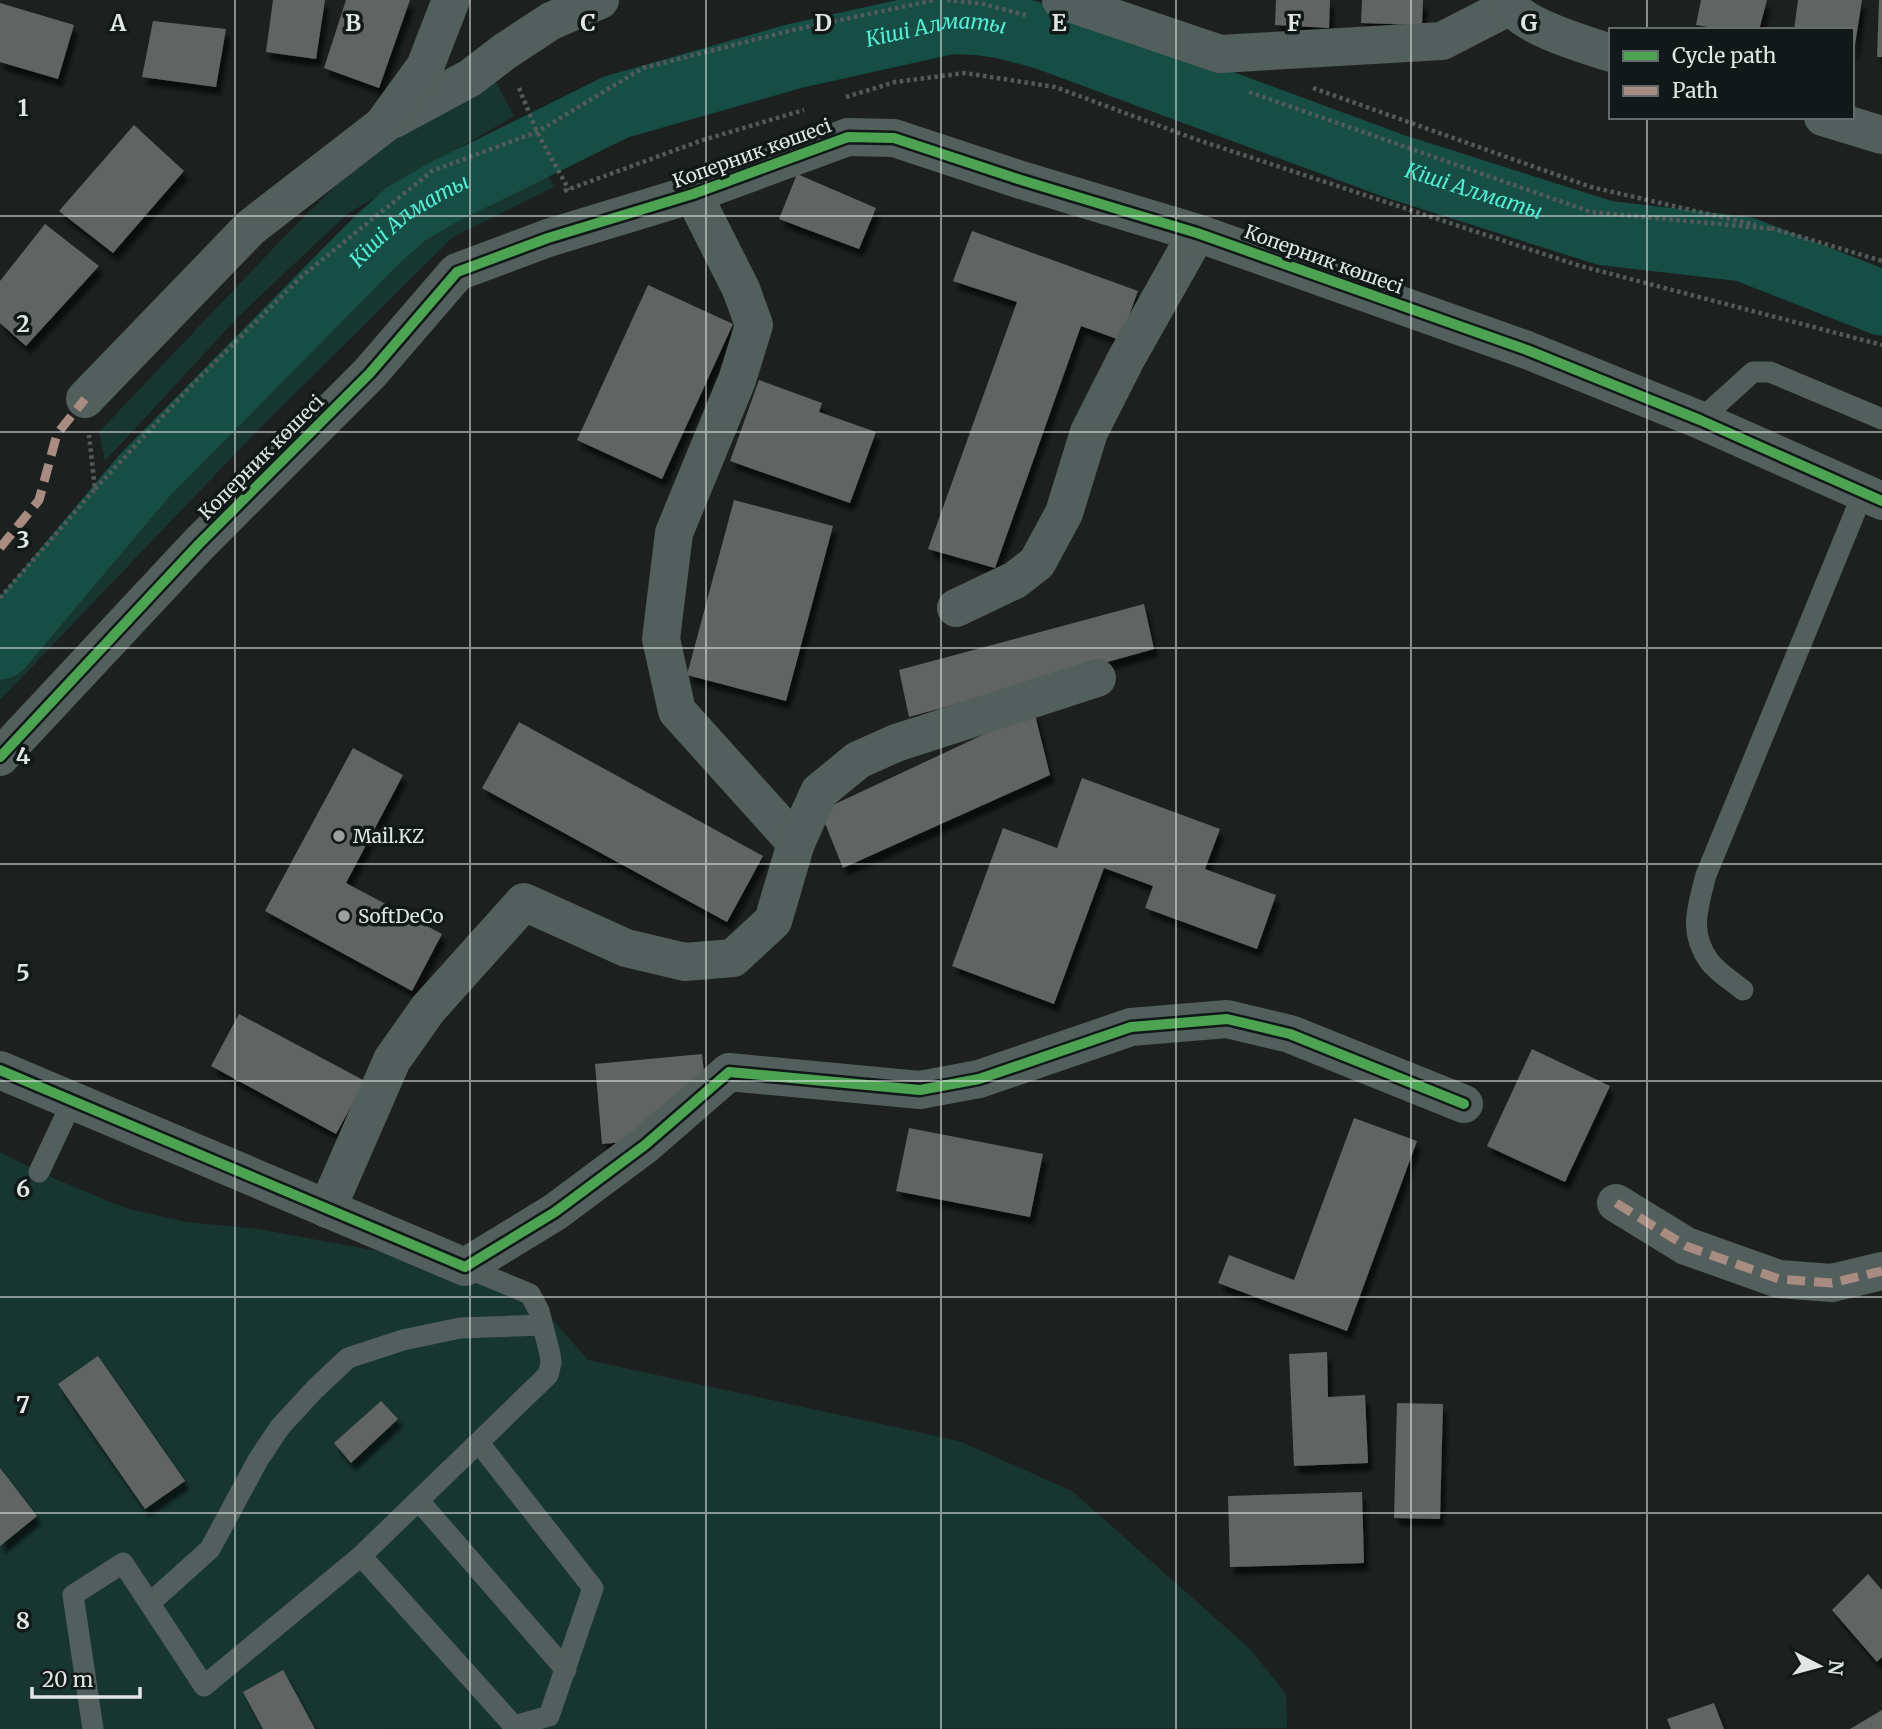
<svg xmlns="http://www.w3.org/2000/svg" width="1882" height="1729" font-family="Merriweather,serif">
<defs>
<filter id="shadow"><feDropShadow dx="4.5" dy="8" stdDeviation="2" flood-color="#0009"/></filter>
</defs>
<rect width="100%" height="100%" fill="#1c2120"/>
<g fill="#183630">
<polygon points="493,76 514,116 347,214 240,315 105,461 99,432 285,236 355,167 429,113"/>
<polygon points="537,158 554,187 453,237 257,431 0,700 0,661 150,487 442,209"/>
<polygon points="0,1152 39,1172 125,1208 186,1222 258,1229 465,1267 530,1294 588,1360 959,1441 1072,1491 1250,1649 1286,1694 1287,1728 0,1729"/>
</g>
<g fill="none" stroke-linecap="round" stroke-linejoin="round">
<path stroke="#164d44" stroke-width="65" id="s1" d="M0 647 145 475 377 240 406 214 440 194 616 107 795 56 948 22C985 20 1012 28 1047 38L1394 166 1605 233 1744 249 1882 303"/>
</g>
<g fill="#616564" filter="url(#shadow)">
<polygon points="273,0 325,0 316,59 266,52"/>
<polygon points="346,0 410,0 379,88 324,68"/>
<polygon points="1276,0 1330,0 1329,28 1275,25"/>
<polygon points="1362,0 1423,0 1422,25 1361,23"/>
<polygon points="1701,0 1767,0 1759,30 1726,30 1696,25"/>
<polygon points="1798,0 1862,0 1854,51 1852,51 1852,30 1794,30"/>
<polygon points="1879,0 1882,0 1882,57 1877,57"/>
<polygon points="0,3 74,25 58,79 0,62"/>
<polygon points="153,21 226,29 216,87 142,77"/>
<polygon points="134,125 184,171 113,253 59,211"/>
<polygon points="797,174 876,208 859,249 779,219"/>
<polygon points="45,224 99,266 26,346 0,323 0,281"/>
<polygon points="972,231 1138,291 1120,340 1081,326 995,568 928,549 1017,302 953,281"/>
<polygon points="648,285 733,324 662,479 577,440"/>
<polygon points="759,380 822,403 819,412 876,432 850,503 730,461"/>
<polygon points="734,500 833,526 786,701 687,675"/>
<polygon points="1144,604 1154,649 909,717 899,670"/>
<polygon points="1034,711 1050,775 843,868 820,811"/>
<polygon points="519,722 763,856 727,922 482,788"/>
<polygon points="353,748 403,775 346,883 442,934 412,991 265,911"/>
<polygon points="1082,778 1220,829 1205,869 1276,895 1257,949 1145,908 1153,886 1104,868 1054,1004 952,966 1003,828 1057,848"/>
<polygon points="239,1014 365,1081 336,1134 211,1066"/>
<polygon points="1532,1049 1610,1086 1565,1182 1487,1146"/>
<polygon points="702,1054 704,1073 637,1141 602,1144 595,1064"/>
<polygon points="1354,1118 1417,1141 1347,1331 1218,1283 1229,1255 1294,1280"/>
<polygon points="909,1128 1043,1154 1030,1217 896,1191"/>
<polygon points="1327,1352 1328,1397 1365,1395 1368,1463 1294,1466 1289,1354"/>
<polygon points="98,1356 185,1481 145,1509 58,1384"/>
<polygon points="381,1401 398,1419 351,1463 334,1443"/>
<polygon points="1397,1403 1443,1404 1440,1519 1394,1518"/>
<polygon points="0,1468 37,1516 0,1546"/>
<polygon points="1362,1492 1364,1563 1230,1567 1228,1496"/>
<polygon points="1868,1574 1882,1590 1882,1657 1877,1662 1832,1610"/>
<polygon points="283,1670 315,1729 263,1729 243,1692"/>
<polygon points="1714,1703 1724,1729 1671,1729 1667,1719"/>
<polygon points="1882,1710 1882,1729 1850,1729"/>
</g>
<g fill="none" stroke-linecap="round" stroke-linejoin="round">
<g stroke="#525b59" stroke-width="4.5" stroke-dasharray="3.5 3.5" stroke-linecap="butt">
<polyline points="947,0 983,4 1029,16"/>
<polyline points="519,88 537,132 569,190"/>
<polyline points="1313,88 1591,187 1756,225"/>
<polyline points="1249,92 1591,212 1772,229"/>
<polyline points="846,97 895,82 965,73 1055,87 1195,139 1577,265 1882,345"/>
<polyline points="564,191 700,141 804,110"/>
<polyline points="1771,228 1882,261"/>
<polyline points="95,489 190,387 302,276 432,171 537,132 643,68 793,30 935,0"/>
<polyline points="0,598 95,489 89,435"/>
</g>
<g stroke="#525f5c" stroke-width="21">
<polyline points="1700,420 1753,372 1770,372 1882,419"/>
<path d="M1743 990C1732 981 1717 972 1709 961 1688 931 1698 907 1706 875L1863 493"/>
<polyline points="39,1172 73,1100"/>
<polyline points="419,1501 566,1670"/>
<polyline points="361,1556 514,1726 549,1716 593,1588 479,1443"/>
<polyline points="150,1603 210,1549 258,1460 280,1427 315,1389 348,1358 403,1340 460,1328 542,1325"/>
<polyline points="93,1729 73,1595 123,1563 204,1686 361,1556 548,1375 551,1363 550,1354 539,1311 530,1294 465,1267"/>
</g>
<g stroke="#525f5c" stroke-width="38">
<polyline points="1061,0 1220,54 1442,41 1510,6"/>
<path d="M1508 0C1516 25 1586 45 1611 53"/>
<polyline points="1823,117 1882,135"/>
<polyline points="394,119 470,78 504,52 551,21 600,0"/>
<polyline points="693,194 741,289 754,325 737,380 674,533 661,639 677,711 796,843"/>
<polyline points="85,399 250,228 383,125 425,67 451,0"/>
<polyline points="956,608 1015,580 1037,563 1064,513 1089,432 1126,359 1197,233"/>
<polyline points="0,1070 465,1267 555,1212 645,1145 729,1072 920,1090 979,1079 1131,1027 1227,1019 1290,1034 1464,1104"/>
<polyline points="1616,1203 1686,1246 1779,1279 1832,1283 1882,1271"/>
<polyline points="327,1209 392,1060 428,1009 524,902 626,948 685,962 733,958 773,921 796,843 819,792 858,760 896,743 1097,678"/>
</g>
<polyline stroke="#525f5c" stroke-width="38" points="0,757 199,544 370,373 457,272 548,238 693,194 848,137 894,138 1021,180 1197,233 1527,350 1700,420 1882,501"/>
<g stroke="#a88b81" stroke-width="9" stroke-dasharray="18 9" stroke-linecap="butt">
<polyline points="0,548 39,500 57,434 85,399"/>
<polyline points="1616,1203 1686,1246 1779,1279 1832,1283 1882,1271"/>
</g>
<defs>
<g id="cycleway">
<polyline points="0,757 199,544 370,373 457,272 548,238 693,194 848,137 894,138 1021,180 1197,233 1527,350 1700,420 1882,501"/>
<polyline points="0,1070 465,1267 555,1212 645,1145 729,1072 920,1090 979,1079 1131,1027 1227,1019 1290,1034 1464,1104"/>
</g>
</defs>
<use href="#cycleway" stroke="#111918" stroke-width="15"/>
<use href="#cycleway" stroke="#4ca352" stroke-width="10"/>
</g>
<path fill="none" stroke="#e1e6e5" stroke-width="2" stroke-opacity="0.55" d="M235 0V1729M470 0V1729M706 0V1729M941 0V1729M1176 0V1729M1411 0V1729M1647 0V30M1647 117V1729M0 216H1882M0 432H1882M0 648H1882M0 864H1882M0 1081H1882M0 1297H1882M0 1513H1882"/>
<g fill="#9ca1a0" stroke="#111918" stroke-width="2.5">
<circle cx="339" cy="836" r="7"/>
<circle cx="344" cy="916" r="7"/>
</g>
<g text-anchor="middle" stroke-width="7" stroke-linejoin="round" paint-order="stroke">
<g font-size="19" fill="#e1e6e5" stroke="#111918">
<text transform="translate(752 153) rotate(-20)" y="7">Коперник көшесі</text>
<text transform="translate(1324 259) rotate(20)" y="7">Коперник көшесі</text>
<text transform="translate(261 457) rotate(-45)" y="7">Коперник көшесі</text>
</g>
<g font-size="19" fill="#e1e6e5" stroke="#111918" text-anchor="start">
<text x="353" y="843">Mail.KZ</text>
<text x="358" y="923">SoftDeCo</text>
</g>
<g font-size="21" font-style="italic" fill="#52edd5" stroke="#111918">
<text dy="7" stroke="none"><textPath href="#s1" startOffset="1160">Кіші Алматы</textPath></text>
<text dy="7" stroke="none"><textPath href="#s1" startOffset="1727">Кіші Алматы</textPath></text>
<text dy="7" stroke="none"><textPath href="#s1" startOffset="593">Кіші Алматы</textPath></text>
</g>
</g>
<g font-size="23" text-anchor="middle" font-weight="bold" fill="#e1e6e5" stroke="#111918" stroke-width="7" stroke-linejoin="round" paint-order="stroke">
<text x="118" y="31">A</text>
<text x="353" y="31">B</text>
<text x="588" y="31">C</text>
<text x="823" y="31">D</text>
<text x="1059" y="31">E</text>
<text x="1294" y="31">F</text>
<text x="1529" y="31">G</text>
<text x="23" y="116">1</text>
<text x="23" y="332">2</text>
<text x="23" y="548">3</text>
<text x="23" y="764">4</text>
<text x="23" y="981">5</text>
<text x="23" y="1197">6</text>
<text x="23" y="1413">7</text>
<text x="23" y="1629">8</text>
</g>
<rect x="1609" y="28" width="245" height="91" fill="#111918" stroke="#646b6a" stroke-width="2"/>
<rect x="1623" y="51" width="35" height="10" fill="#4ca352" stroke="#646b6a" stroke-width="2"/>
<text x="1672" y="63" font-size="21" fill="#e1e6e5">Cycle path</text>
<rect x="1623" y="86" width="35" height="10" fill="#a88b81" stroke="#646b6a" stroke-width="2"/>
<text x="1672" y="98" font-size="21" fill="#e1e6e5">Path</text>
<g transform="translate(1819 1666) rotate(96)" stroke="#111918" stroke-width="5" paint-order="stroke">
<path d="M0-5L12 26L0 18L-12 26Z" fill="#e1e6e5"/>
<text y="-10" font-size="19" font-weight="bold" text-anchor="middle" fill="#e1e6e5">N</text>
</g>
<path d="M32 1687v10h108v-10" fill="none" stroke="#e1e6e5" stroke-width="3.5"/>
<text x="42" y="1687" font-size="21" fill="#e1e6e5" stroke="#111918" stroke-width="5" paint-order="stroke">20 m</text>
</svg>
